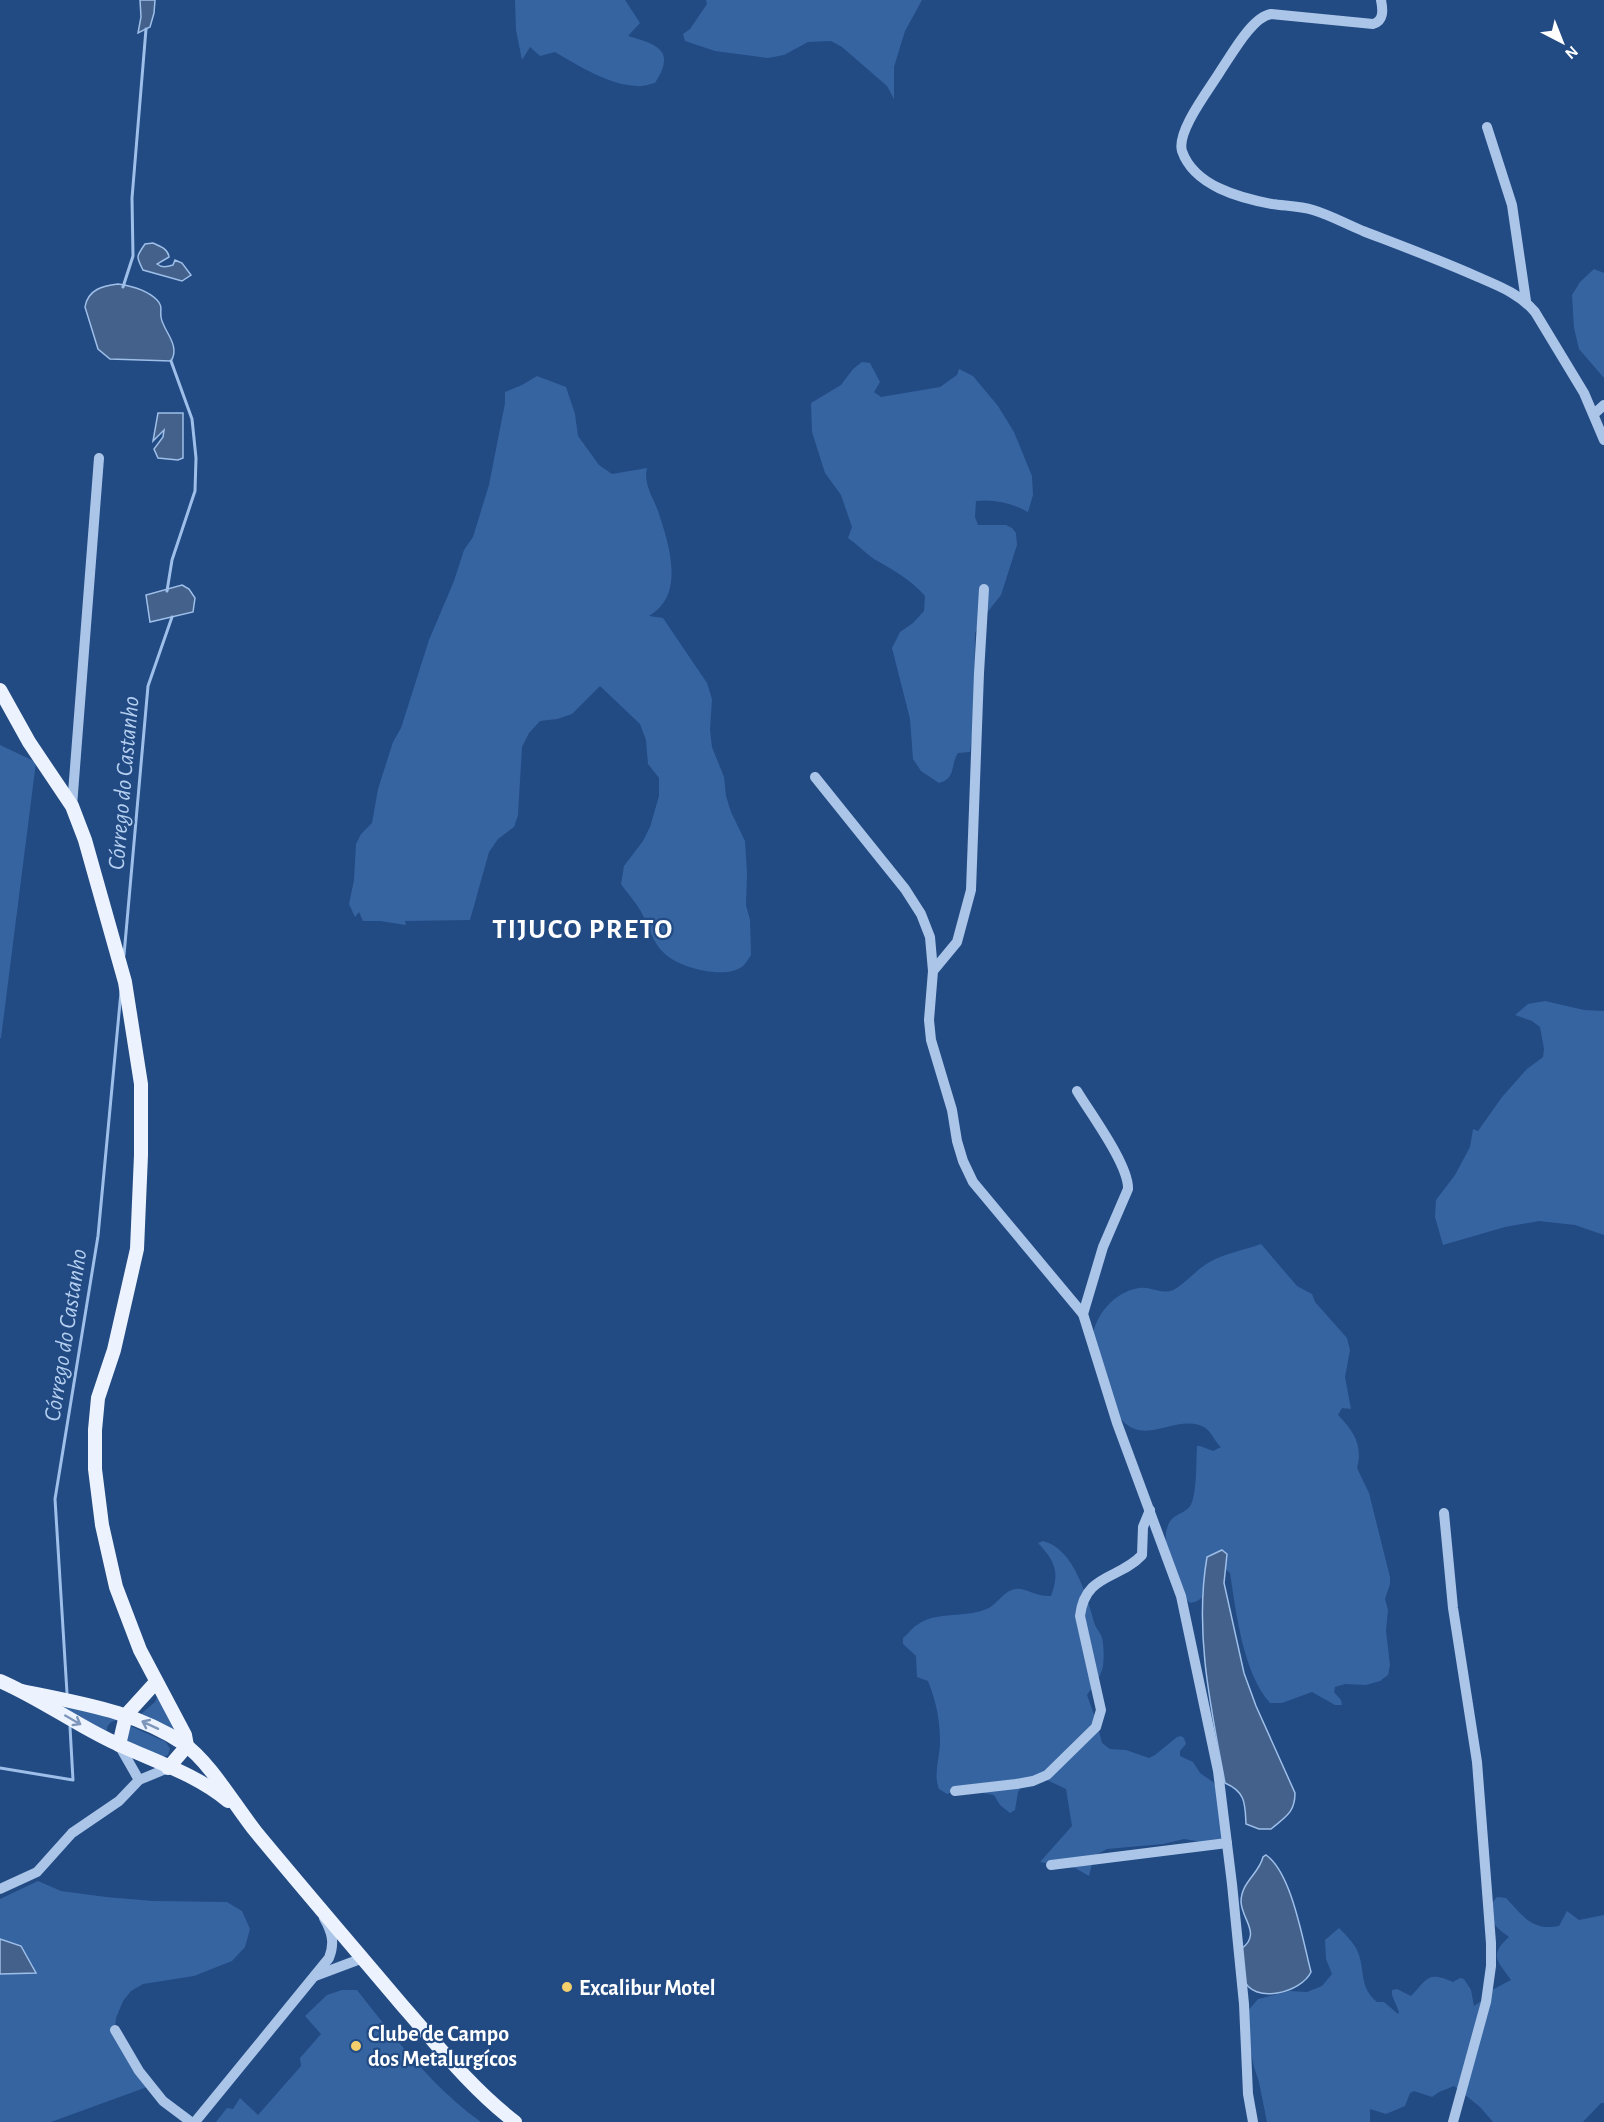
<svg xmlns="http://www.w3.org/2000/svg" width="1604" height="2122" font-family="'Alegreya Sans',sans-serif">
<rect width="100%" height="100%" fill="#224a83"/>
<g fill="#3664a0">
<path d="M515 0H625L640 23 628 36C656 44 677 50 655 83 650 84 643 87 637 86 609 85 579 66 555 52L540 56 530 47 522 60 516 30Z"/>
<polygon points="706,0 922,0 905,31 894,67 894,99 887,86 842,47 831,41 808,42 784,55 768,58 715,51 685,41 683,34 690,29 707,4"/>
<polygon points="1594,269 1604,273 1604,378 1579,349 1574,328 1572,295 1580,282"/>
<path d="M862 362 870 363 880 382 874 392 881 397 940 387 957 375 959 369 973 376 998 406 1014 432 1032 476 1033 495 1028 512C1012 503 994 499 976 501L975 517 978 525H1006L1012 528 1016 533 1017 545 1001 595 982 619 975 633 974 722 970 752 958 753C950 764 957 778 939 783L921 771 913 759 910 719 892 648 900 632 913 623 924 611 925 596C910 579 893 570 874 559 865 553 857 544 848 538L852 527 841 495 825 473 812 432 811 403 841 385 853 369Z"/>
<path d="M537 376 566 387 575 414 578 436 599 465 612 474 647 468C643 483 653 497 658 511 669 544 686 595 649 616L663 618 707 683 712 699 710 730 712 747 724 777 726 796 731 812 745 841 747 873 746 905 750 920 751 955C749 958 746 963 743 966 726 980 680 968 665 954 652 943 649 925 640 910 635 901 627 893 621 884L624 866 643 841 650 827 659 796V778L648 764 646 740 640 724 600 686 572 714 557 719 540 721 529 733 522 747 518 815 514 827 498 839 489 852 470 920 405 921 406 925 380 921H363L359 912 355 917 349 904 354 880 356 844 361 834 372 823 378 789 393 742 401 728 429 640 454 581 464 550 473 537 489 485 505 403V392L522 385Z"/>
<polygon points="0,745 36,762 1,1038 0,1038"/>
<polygon points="1545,1001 1584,1010 1604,1011 1604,1235 1575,1225 1539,1221 1505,1227 1443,1245 1435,1217 1436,1200 1455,1175 1470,1147 1473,1129 1478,1131 1502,1097 1527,1069 1543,1057 1544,1049 1540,1027 1532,1021 1515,1015 1528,1004"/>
<path d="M1261 1244 1297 1286 1312 1294 1315 1302 1347 1338 1350 1350 1345 1377 1351 1409 1342 1408 1338 1415C1354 1431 1363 1446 1357 1468L1369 1493 1390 1577V1584L1385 1599 1388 1610 1386 1631 1390 1665 1388 1675 1380 1681 1366 1685 1345 1684 1335 1687 1334 1692 1341 1700 1342 1705H1335L1312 1692 1282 1703H1270C1243 1673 1236 1612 1230 1573L1226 1570C1210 1575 1210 1601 1190 1603L1185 1598C1177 1577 1158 1545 1169 1523 1175 1512 1188 1514 1192 1502 1197 1488 1196 1462 1197 1446H1200L1213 1451 1221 1447C1213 1440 1211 1428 1199 1425 1171 1417 1143 1447 1119 1417L1092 1339C1095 1315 1114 1292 1139 1288 1151 1286 1164 1296 1175 1289 1187 1282 1196 1270 1208 1263 1223 1254 1244 1250 1261 1244Z"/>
<path d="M1043 1541C1075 1549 1087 1598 1095 1625 1097 1630 1101 1633 1102 1638 1104 1644 1104 1659 1103 1666 1101 1677 1093 1686 1087 1695L1097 1723 1102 1743 1110 1749 1126 1750 1149 1758 1155 1755 1177 1737 1181 1736 1184 1738 1186 1744 1180 1751V1756L1193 1762 1200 1773 1213 1782 1218 1791 1223 1841 1207 1843 1184 1839 1163 1844 1107 1849 1094 1856 1089 1876 1075 1868 1040 1862 1072 1826 1066 1789 1047 1780 1027 1779 1018 1792 1015 1810 1010 1813 1000 1805 994 1795 962 1789 947 1794 939 1789C933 1774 940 1758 940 1742 940 1720 936 1701 928 1681L917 1677 916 1656 903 1644V1638C908 1634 912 1628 917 1625 937 1610 967 1619 989 1608 998 1603 1005 1590 1015 1589 1025 1587 1036 1597 1051 1596 1060 1572 1055 1561 1038 1543Z"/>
<polygon points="157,1697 162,1702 175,1731 141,1714 155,1702"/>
<path d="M50 1700 116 1720C108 1723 106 1726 107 1735Z"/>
<path d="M130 1726 166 1742 170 1749 168 1755C155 1762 137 1746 125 1739Z"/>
<polygon points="38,1881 61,1891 106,1897 153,1901 227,1902 242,1911 250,1929 245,1947 232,1961 194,1976 143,1984 131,1991 123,2001 116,2018 114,2034 147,2087 51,2122 0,2122 0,1899"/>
<path d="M1497 1897 1506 1898C1523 1916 1532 1931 1559 1926L1567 1911 1579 1920 1604 1915V2103H1601L1583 2122H1493L1480 2107 1454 2086 1439 2092 1432 2097 1414 2091 1410 2093 1405 2106 1386 2114 1370 2109V2122H1267L1259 2082 1254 2067 1247 2032 1246 2013 1258 1999 1290 1991 1307 1992 1322 1986 1332 1974 1326 1959 1325 1940 1339 1928C1346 1935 1353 1942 1357 1950 1366 1970 1358 1986 1377 2002H1384L1398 2014 1399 2012 1392 1995V1990L1397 1989 1411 1996C1428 1978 1428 1971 1453 1982L1460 1978 1464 1979 1471 1990 1474 2006 1480 2002 1488 1992 1511 1980C1498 1961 1488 1956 1509 1937 1493 1925 1481 1915 1497 1897Z"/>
<path d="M342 1990H357C394 2037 432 2087 481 2122H216L227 2108 233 2109 240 2098 258 2115 301 2066 300 2058 321 2034 305 2016 327 1995Z"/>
</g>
<g fill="#43618a" stroke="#9ebfe9" stroke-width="1.5">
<polygon points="140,0 155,0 154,13 150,27 138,33 141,17"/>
<path d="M153 243C160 246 168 249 169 257L157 264C162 268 167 267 173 265L175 260 182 263 191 275 182 281 143 270C136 256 136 257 145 244Z"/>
<path d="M118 284C132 286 147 290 157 300 163 306 160 310 161 317 163 331 181 345 171 361L110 359 98 349 85 307C88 289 103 286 118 284Z"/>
<polygon points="158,413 183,413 183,458 178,460 158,458 154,449 163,437 164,430 153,441"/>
<polygon points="182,585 189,589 195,598 193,612 150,622 146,595"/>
<path d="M1222 1550 1227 1554 1224 1583 1244 1673 1256 1706 1295 1793C1295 1813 1285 1817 1271 1829H1259L1246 1824C1245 1804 1246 1792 1225 1783 1211 1709 1194 1632 1207 1557Z"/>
<path d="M1266 1855C1292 1873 1303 1942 1311 1972 1302 1992 1253 2006 1243 1978 1240 1970 1242 1958 1241 1949 1262 1934 1242 1920 1241 1902 1241 1882 1259 1874 1263 1857Z"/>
<polygon points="0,1939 21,1946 36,1973 0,1974"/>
</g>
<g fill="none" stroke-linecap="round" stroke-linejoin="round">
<g stroke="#9ebfe9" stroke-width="3">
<polyline points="123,287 133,256 132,198 146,29"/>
<polyline points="167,591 172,560 195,491 196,458 192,419 171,361"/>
<polyline points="124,955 148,686 172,617"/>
<polyline points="67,1693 55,1499 98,1236 121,992"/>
<polyline points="0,1768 73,1780 70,1727"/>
</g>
<g stroke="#aac5e8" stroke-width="10">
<path d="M1381 0C1383 10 1384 21 1373 24L1271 14C1252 17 1232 54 1221 70 1211 87 1176 131 1182 151 1194 186 1240 198 1272 204 1286 206 1300 206 1313 210 1330 215 1346 224 1363 231 1402 246 1440 260 1478 277 1499 286 1520 294 1535 312L1584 393 1604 440"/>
<polyline points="1487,127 1512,205 1526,301"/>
<polyline points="1594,414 1604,405"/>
<polyline points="984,589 979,673 971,890 957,942 933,971 929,1020 931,1040 952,1110 957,1141 963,1161 973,1182 1083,1314 1117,1423 1181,1596 1218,1771 1232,1884 1244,2004 1248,2094 1253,2122"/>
<polyline points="815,777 905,889 921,914 930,937 933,971"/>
<polyline points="72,806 99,458"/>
<path d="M1077 1091C1090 1113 1129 1165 1128 1189L1103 1247 1083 1314"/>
<polyline points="1444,1513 1453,1608 1477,1762 1491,1943 1491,1966 1486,2002 1453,2122"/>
<polyline points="119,1745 139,1780"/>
<path d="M955 1791 1016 1784 1033 1781 1047 1775 1096 1727 1101 1710 1080 1616C1085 1573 1119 1580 1142 1555L1143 1527 1150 1510"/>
<polyline points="1051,1865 1227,1843"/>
<polyline points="0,1889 37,1872 72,1833 119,1801 139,1780 168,1768"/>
<polyline points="315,1976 363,1958"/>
<polyline points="115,2030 139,2071 163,2101 191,2122"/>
<path d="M195 2122 329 1958C335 1943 332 1932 324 1918"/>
</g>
<g stroke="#ecf3fe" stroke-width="14">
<polyline points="0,690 29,742 72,806 85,840 125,982 141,1084 141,1155 137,1249 114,1350 98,1398 95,1430 95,1469 102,1525 116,1587 140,1650 185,1735 187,1746 168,1768"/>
<path d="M0 1681C37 1697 69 1720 105 1738 144 1758 194 1772 228 1801"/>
<path d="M22 1691C78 1703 136 1711 184 1744 209 1761 236 1807 256 1832 304 1890 353 1947 402 2005 438 2046 472 2089 515 2122"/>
<polyline points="119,1745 126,1715 156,1682"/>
</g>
</g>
<defs><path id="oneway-shaft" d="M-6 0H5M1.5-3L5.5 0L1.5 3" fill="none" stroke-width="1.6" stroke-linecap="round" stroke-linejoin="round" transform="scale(1.5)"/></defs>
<g stroke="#7d96ba">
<use href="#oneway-shaft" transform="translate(73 1720) rotate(30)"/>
<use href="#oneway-shaft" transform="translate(150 1725) rotate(-155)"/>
</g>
<g fill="#f4cf6c" stroke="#224a83" stroke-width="2">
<circle cx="567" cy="1987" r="6"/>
<circle cx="356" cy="2046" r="6"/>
</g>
<g text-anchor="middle" stroke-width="4.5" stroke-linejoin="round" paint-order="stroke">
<g font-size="22" font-weight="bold" fill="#fff" stroke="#224a83" text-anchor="start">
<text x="579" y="1995">Excalibur Motel</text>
<text x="368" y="2041">Clube de Campo<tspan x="368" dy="25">dos Metalurgícos</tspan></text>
</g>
<g font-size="24" font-style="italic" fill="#b5cff0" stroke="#224a83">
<text transform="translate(123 783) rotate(-85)" y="8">Córrego do Castanho</text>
<text transform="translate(65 1335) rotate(-81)" y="8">Córrego do Castanho</text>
</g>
<g font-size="28" font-weight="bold" letter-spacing="1.5" fill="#fff" stroke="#224a83">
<text x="583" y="938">TIJUCO PRETO</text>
</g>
</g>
<g transform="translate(1562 42) rotate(138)" stroke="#224a83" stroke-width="4.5" paint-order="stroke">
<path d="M0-4.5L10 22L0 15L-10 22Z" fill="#ffffff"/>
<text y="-9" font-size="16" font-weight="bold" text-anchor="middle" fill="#ffffff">N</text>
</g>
</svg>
